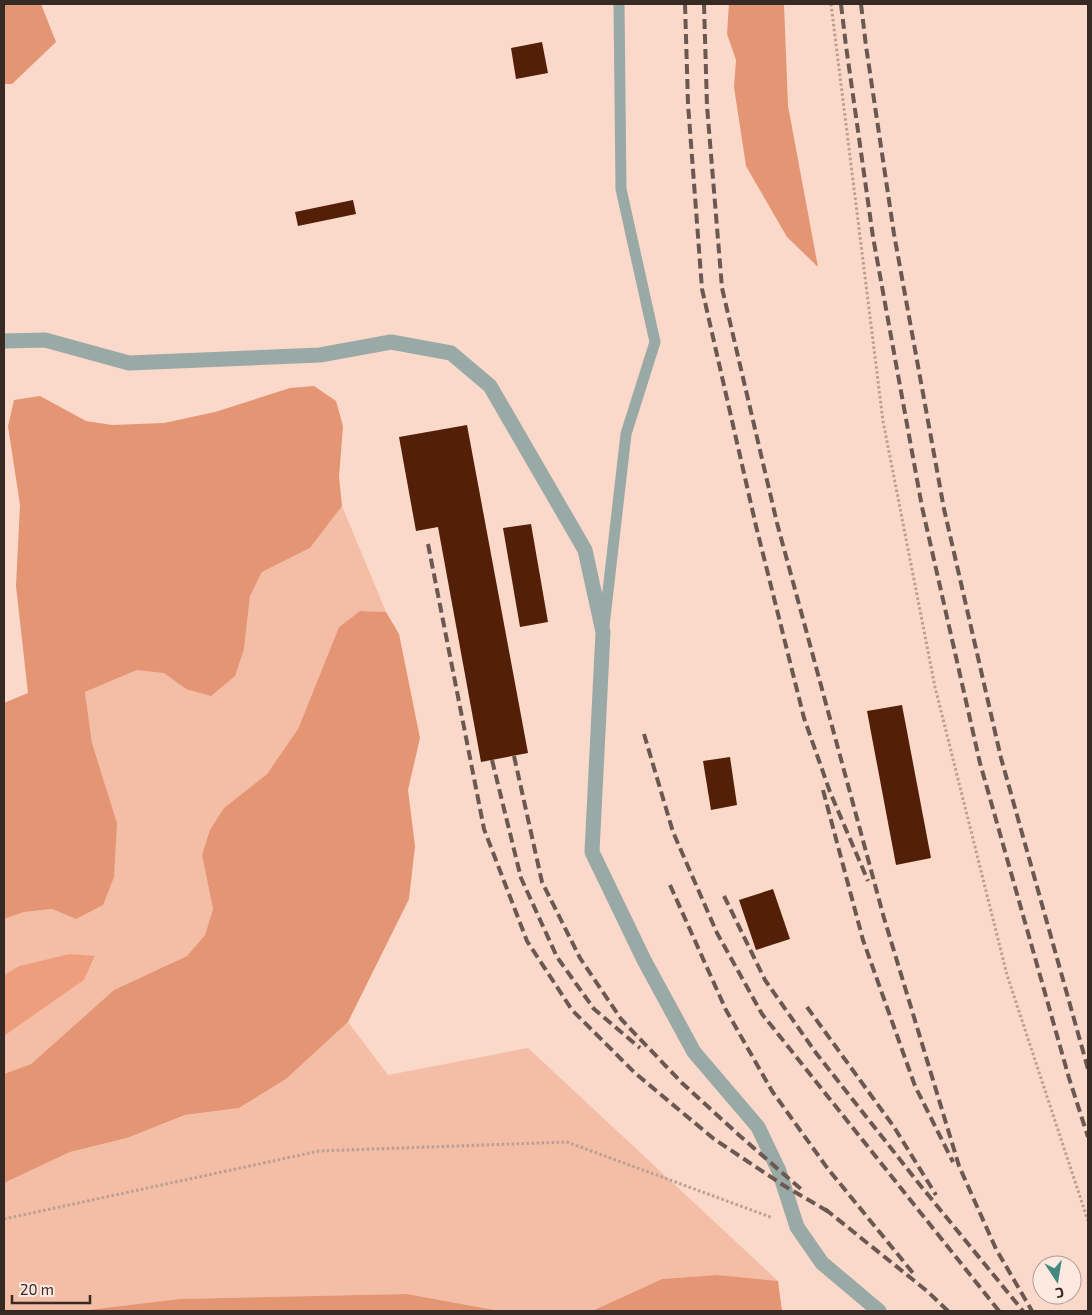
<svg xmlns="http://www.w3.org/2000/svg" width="1092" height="1315" font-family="'Exo 2',sans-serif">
<rect width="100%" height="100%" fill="#fad8ca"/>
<g fill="#f4bda6">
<polygon points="342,506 386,612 360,611 339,627 298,729 267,774 224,808 202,855 213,909 205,935 187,956 114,990 31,1064 4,1074 4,1036 84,980 95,957 69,954 19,966 4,975 4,919 24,912 52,909 77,919 117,823 92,743 85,692 137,670 164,672 186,689 244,649 250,596 262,572 310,548"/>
<polygon points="348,1022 388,1075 528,1048 778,1281 717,1275 662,1279 592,1311 500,1311 407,1294 180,1299 79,1311 4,1311 4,1183 70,1152 127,1138 185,1115 239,1108 286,1079"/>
</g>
<g fill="#e49574">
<polygon points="4,4 41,4 56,42 12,84 4,84"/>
<polygon points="729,4 784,4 788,106 818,267 787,237 746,166 734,87 736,60 727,34"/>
<polygon points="314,386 336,401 343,426 339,477 342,506 310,548 262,572 250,596 244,649 235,676 211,696 186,689 164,673 137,670 85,692 92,743 117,823 114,877 103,905 76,919 52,909 24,912 4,919 4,703 28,693 16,586 20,505 8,426 14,400 40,396 86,421 112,425 164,423 215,412 290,388"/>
<polygon points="360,611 386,612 399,634 420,738 408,790 415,846 409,899 348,1022 286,1079 239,1108 185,1115 127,1138 70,1152 4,1183 4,1074 31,1064 114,990 187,956 205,935 213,909 202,855 210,830 224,808 267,774 298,729 339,627"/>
<polygon points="717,1275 778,1281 782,1311 592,1311 662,1279"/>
<polygon points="407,1294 500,1311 79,1311 180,1299"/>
</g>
<polygon fill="#ee9e7d" points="69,954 95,956 84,980 4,1036 4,975 19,966"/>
<g fill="#531f06">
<polygon points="542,42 548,73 516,79 511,48"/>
<polygon points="353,200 356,214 298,226 295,212"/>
<polygon points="467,425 528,753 481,762 438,527 416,531 399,437"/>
<polygon points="531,524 548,622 520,627 503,528"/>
<polygon points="902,705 931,858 896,865 867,711"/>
<polygon points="730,757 737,805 711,810 703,761"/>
<polygon points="773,889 790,939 756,950 739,900"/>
</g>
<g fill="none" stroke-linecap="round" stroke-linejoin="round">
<g stroke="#ba9f94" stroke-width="3" stroke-dasharray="2.5 2.5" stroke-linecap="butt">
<polyline points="831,4 883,421 935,687 1007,975 1088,1221"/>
<polyline points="4,1219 319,1151 567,1142 773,1218"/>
</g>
<polyline stroke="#99a9a6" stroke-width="11" points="604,626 626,434 655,342 621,189 619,4"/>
<polyline stroke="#99a9a6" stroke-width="15" points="4,341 45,340 129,363 320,355 391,342 451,353 490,386 585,550 603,632 592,852 644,960 694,1052 758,1127 779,1171 797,1227 822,1263 879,1311"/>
<g stroke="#6b5951" stroke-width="4" stroke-dasharray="10 5" stroke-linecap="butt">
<polyline points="685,4 688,104 702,289 756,526 804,718 830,792 868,881"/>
<polyline points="704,4 707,106 722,288 777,523 884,918 959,1166 996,1249 1032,1311"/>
<polyline points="841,4 846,46 873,237 922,507 980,763 1069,1078 1088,1137"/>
<polyline points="861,4 866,46 894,234 944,509 1001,758 1088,1069"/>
<polyline points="428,544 484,829 527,941 572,1010 635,1073 714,1139 783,1185 829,1212"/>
<polyline points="644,734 673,832 717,933 762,1014 999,1311"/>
<polyline points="514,756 542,882 580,958 621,1019 682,1083 740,1136 802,1190"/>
<polyline points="492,760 521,878 557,957 594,1009 640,1048"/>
<polyline points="823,790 863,940 915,1086 953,1162"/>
<polyline points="670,885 726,1010 772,1091 828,1169 913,1273"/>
<polyline points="724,896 765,980 816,1053 920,1185 1023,1311"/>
<polyline points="807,1007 894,1127 936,1195"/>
<polyline points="825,1209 927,1291 948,1311"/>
</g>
</g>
<rect width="1092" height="1315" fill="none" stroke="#372a25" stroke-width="10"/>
<g transform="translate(1057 1280) rotate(168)"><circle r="24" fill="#fee9e0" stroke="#ae9d95"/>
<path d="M0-4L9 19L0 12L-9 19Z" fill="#44897f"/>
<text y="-8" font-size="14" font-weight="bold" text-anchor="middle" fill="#372a25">С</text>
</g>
<path d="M12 1295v8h78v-8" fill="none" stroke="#372a25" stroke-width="2.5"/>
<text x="20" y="1295" font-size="15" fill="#372a25" stroke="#fee9e0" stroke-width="4" paint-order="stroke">20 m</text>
</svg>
